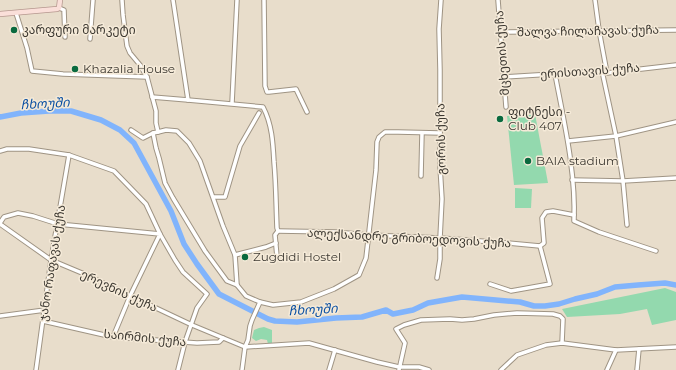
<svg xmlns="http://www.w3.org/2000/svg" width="676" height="370" font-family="Montserrat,'Noto Sans Georgian',sans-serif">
<rect width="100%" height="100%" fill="#e8ddcb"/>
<g fill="#93d9ae">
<polygon points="535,114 548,183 514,185 507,116"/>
<polygon points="515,188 532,189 531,208 515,208"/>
<polygon points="665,288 676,292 676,320 652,325 647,309 620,314 567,317 562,309"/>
<polygon points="264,327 272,330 272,344 268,344 267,340 261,339 256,341 252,338 254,330 259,328"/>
</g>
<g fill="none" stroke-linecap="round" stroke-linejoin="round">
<polyline stroke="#81b4fc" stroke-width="1" points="0,114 2,116"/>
<polyline stroke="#81b4fc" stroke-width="5.5" points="0,117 21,113 49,111 71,111 101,120 120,130 134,143 171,211 184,244 197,264 219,294 268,319 275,321 297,322 336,318 362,317 386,310 393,314 413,310 428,303 462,297 520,302 534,306 545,306 559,304 575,299 597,294 615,287 638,285 665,283 676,285"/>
<defs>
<g id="minor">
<polyline points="122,0 123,15 127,46 130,53 140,65 147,77 156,111 156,123 158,132 166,130 177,131 189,143 200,161 223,226 235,255 237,285"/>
<polyline points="173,0 188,100"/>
<polyline points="264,0 265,86 267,92 269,92 296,89 307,112"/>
<polyline points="498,0 506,107"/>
<polyline points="595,0 599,30 607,73"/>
<polyline points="59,8 64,10 65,37"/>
<polyline points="16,13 27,48 32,71 63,74 147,77"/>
<polyline points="501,32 676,30"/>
<polyline points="90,39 93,0"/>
<polyline points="602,71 616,136 623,181 627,225"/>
<path d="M555 74C564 122 576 172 574 221L599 232 656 251"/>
<polyline points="504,77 602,71 607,73 676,65"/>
<path d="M152 97 188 100 263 107C272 124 273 143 274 162 276 184 276 206 277 228L278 231 275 235 277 257"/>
<polyline points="232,103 237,0"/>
<polyline points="131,130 143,138 153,133"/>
<polyline points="158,132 153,133 156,148 159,158 165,183 173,198 205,251 227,281 237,285 246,296 260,302 273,305 301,302 334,289 359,275 366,258 376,170 377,142 379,137 385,132 398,132 440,133"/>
<polyline points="568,141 616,136 676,122"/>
<polyline points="0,151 7,149 29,149 69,155 114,171 146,204 160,234 175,260 183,272 207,294 197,308 185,342 178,370"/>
<polyline points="421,176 422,133"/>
<polyline points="572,180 623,181 676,178"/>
<polyline points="214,197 225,197 240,146 259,113"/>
<polyline points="0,223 4,217 18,213 33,216 58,224 160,234 130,296 113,337"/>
<polyline points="0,224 51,260 82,273 192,325 245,347 309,343 377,362 399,367 419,367 429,370"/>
<polyline points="278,231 335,232 368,235 440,238 507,243 540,246"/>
<polyline points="540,246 544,243 542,218 546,212 553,211 574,215"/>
<polyline points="235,255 266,247 276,243"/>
<polyline points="437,278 440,259 440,238 442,199 440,166 440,70 439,29 441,0"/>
<polyline points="490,284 511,291 550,284 540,246"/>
<polyline points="0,316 45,310"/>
<polyline points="43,321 113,337 197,343 219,342 223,338"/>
<polyline points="36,370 51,260 69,155"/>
<polyline points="242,370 245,347 248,340 250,326 252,320 260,302"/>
<polyline points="329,370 335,350"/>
<polyline points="399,370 405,343 396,329 404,325 421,320 450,319 462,320 474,319 494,315 517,313 553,314 560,316 563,319 562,343"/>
<polyline points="501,370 517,355 546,345 562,343 616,350 676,347"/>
<polyline points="607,370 616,350"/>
<polyline points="637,370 639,349"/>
</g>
<polyline id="major" points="0,14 57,9 59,8 60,0"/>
</defs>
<use href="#minor" stroke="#9f9484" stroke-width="5.5"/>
<use href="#major" stroke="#b5978e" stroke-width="6"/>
<use href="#minor" stroke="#fff" stroke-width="3.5"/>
<use href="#major" stroke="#fadfd9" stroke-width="4.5"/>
</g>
<g fill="#0a6a3f" stroke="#f5ead8" stroke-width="1.5">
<circle cx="14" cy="30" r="4"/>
<circle cx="75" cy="69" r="4"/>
<circle cx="500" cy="119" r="4"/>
<circle cx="528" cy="161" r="4"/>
<circle cx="245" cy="257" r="4"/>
</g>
<g text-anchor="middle" stroke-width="3" stroke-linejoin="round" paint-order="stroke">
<g font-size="12" fill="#3c3831" stroke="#f5ead8" text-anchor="start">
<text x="22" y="34">კარფური მარკეტი</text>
<text x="83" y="73">Khazalia House</text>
<text x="508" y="116">ფიტნესი -<tspan x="508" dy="14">Club 407</tspan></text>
<text x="536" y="165">BAIA stadium</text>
<text x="253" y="261">Zugdidi Hostel</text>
</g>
<g font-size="12" fill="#3c3831" stroke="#f5ead8">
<text transform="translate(588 31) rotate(-1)" y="4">შალვა ჩილაჩავას ქუჩა</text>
<text transform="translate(502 53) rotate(-94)" y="4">მცხეთის ქუჩა</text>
<text transform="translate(590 71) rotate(-4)" y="4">ერისთავის ქუჩა</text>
<text transform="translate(441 139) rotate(-91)" y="4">გორის ქუჩა</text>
<text transform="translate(409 238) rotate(3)" y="4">ალექსანდრე გრიბოედოვის ქუჩა</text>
<text transform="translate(52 263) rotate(-81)" y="4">ჯანო რაფავას ქუჩა</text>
<text transform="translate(119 291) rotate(25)" y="4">ერევნის ქუჩა</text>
<text transform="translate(145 338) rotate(6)" y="4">საირმის ქუჩა</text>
</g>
<g font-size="13" font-style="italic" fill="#0c51a3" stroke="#f5ead8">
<text transform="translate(45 103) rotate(-3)" y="5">ჩხოუში</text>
<text transform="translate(313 309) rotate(-3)" y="5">ჩხოუში</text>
</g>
</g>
</svg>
